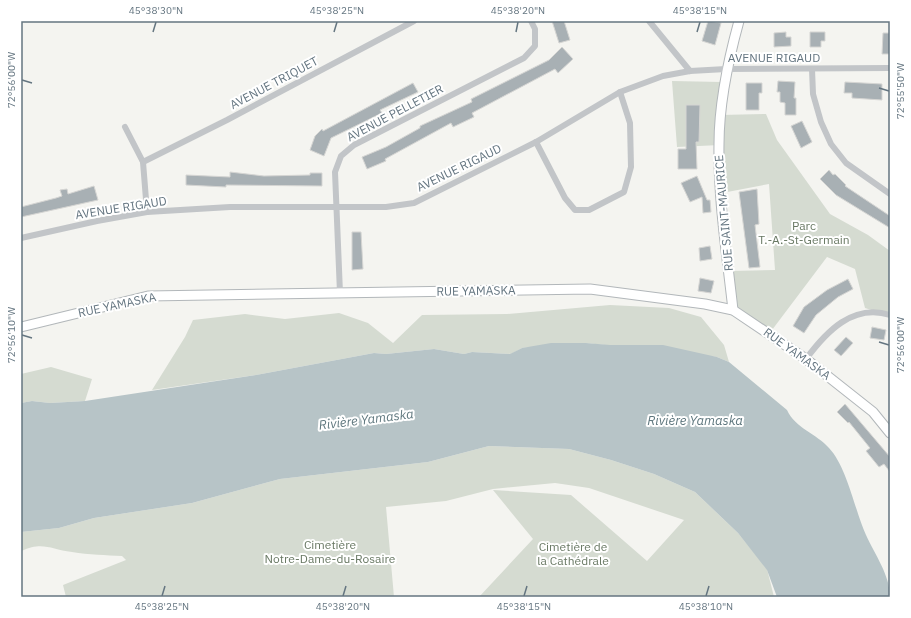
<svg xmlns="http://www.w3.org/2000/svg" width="911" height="618" font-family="'IBM Plex Sans',sans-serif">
<rect width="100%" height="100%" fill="#f4f4f0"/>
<g fill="#d5dbd1">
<polygon points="672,81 722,82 720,115 766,114 777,140 830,214 868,235 890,251 890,316 865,308 855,269 827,257 772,330 733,310 729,271 775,270 769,184 722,193 720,145 677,147"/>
<polygon points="610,305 669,308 701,317 724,345 729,362 717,357 586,343 522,348 511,354 472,352 464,354 434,349 386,354 374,353 256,375 152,390 185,337 193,320 245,314 285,319 339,313 368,323 393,343 422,315 507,314"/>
<polygon points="51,367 92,379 85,401 50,403 32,401 21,403 21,374"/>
<path d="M489 446 569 449 611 460 654 474 695 492 738 533 767 569 774 597H479L533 539 493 490 571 495 647 561 684 520 589 488 555 483 493 489 446 501 386 507 394 597H66L63 585 126 560 122 556C106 555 89 555 72 552 50 549 43 541 21 551V532L59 528 94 518 192 503 280 479 428 462Z"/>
</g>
<path fill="#b7c4c7" d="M551 343H586L610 345H663L717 357 729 362 787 410C795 428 817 434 829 448 847 467 855 511 866 535 875 555 890 575 890 597H777L767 570 738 533 695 492 654 474 611 460 569 449 489 446 428 462 280 479 192 503 94 518 59 528 21 532V403L32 401 50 403 85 401 256 375 374 353 386 354 434 349 464 354 472 352 510 354 522 348Z"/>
<g fill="#a8b0b4" stroke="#d5d5d3">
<polygon points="552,21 564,21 570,40 559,43"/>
<polygon points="708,21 721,23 715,45 702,41"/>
<polygon points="786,32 786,37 791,37 791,46 774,47 774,33"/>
<polygon points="810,32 825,32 825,41 821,41 821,47 810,47"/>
<polygon points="883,33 890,33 890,54 882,54"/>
<polygon points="562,47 573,59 558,73 555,69 472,113 474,117 453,127 451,123 385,159 386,161 367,169 362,157 386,147 420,128 420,126 472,102 471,99 549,60"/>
<polygon points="778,81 795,82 794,98 796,98 796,115 785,115 785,103 780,102 780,92 777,92"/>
<polygon points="845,82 882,84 882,100 852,98 852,93 844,93"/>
<polygon points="413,83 418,92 380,110 382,113 331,138 324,156 310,150 315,136 322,129 323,131"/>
<polygon points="746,83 762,83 762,93 759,93 759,110 746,110"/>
<polygon points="686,105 700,105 699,142 696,142 697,169 678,169 678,149 686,149"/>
<polygon points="802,121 812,142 801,148 791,126"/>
<polygon points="829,170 833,175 835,174 846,185 845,186 890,216 890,228 836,195 820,179"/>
<polygon points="230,172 264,176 310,175 310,173 322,173 322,186 226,185 226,187 186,185 186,175 230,177"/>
<polygon points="697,176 707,200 710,200 711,212 703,213 702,197 690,202 681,183"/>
<polygon points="94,186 98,200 21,217 21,207 56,198 62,196 60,190 67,189 68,194"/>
<polygon points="757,189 759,224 755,225 760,267 749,268 739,192"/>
<polygon points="352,232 361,232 363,269 352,270"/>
<polygon points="710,246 712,259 700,261 699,248"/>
<polygon points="700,278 714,281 711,293 698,291"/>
<polygon points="848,279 853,289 838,297 816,315 804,333 793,326 804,307 827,290"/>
<polygon points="872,327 886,330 884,340 870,338"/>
<polygon points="846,337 853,343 841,356 834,350"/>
<polygon points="845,404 890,457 890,472 884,464 879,467 866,451 870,448 849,422 848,423 837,412"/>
</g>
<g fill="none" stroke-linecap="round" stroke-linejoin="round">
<defs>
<g id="secondary">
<path d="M733 310C727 255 718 199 719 144 719 102 728 61 739 21"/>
<polyline points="21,327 148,296 590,289 705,304 733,310 806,359 873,412 890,433"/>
</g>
</defs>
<use href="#secondary" stroke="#b2b7ba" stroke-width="11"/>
<g stroke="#c2c5c8" stroke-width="6">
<polyline points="649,21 690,71"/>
<polyline points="812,69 813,94 821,122 831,144 846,163 890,194"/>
<polyline points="125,127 143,162 147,212"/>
<polyline points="536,142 565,198 575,210 589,210 624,192 631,167 630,123 620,92"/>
<polyline points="143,162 227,120 414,21"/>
<polyline points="21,238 97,221 147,212 230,207 386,207 414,203 536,142 620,92 663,76 690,71 726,69 890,68"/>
<polyline points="340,293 335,172 341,156 354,145 524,58 535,46 535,29 531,21"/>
<path d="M806 359C826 332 853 303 890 315"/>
</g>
<use href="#secondary" stroke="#fff" stroke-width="9"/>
</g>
<path fill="none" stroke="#647580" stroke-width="1.5" d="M153 32 156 22M334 32 337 22M516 32 518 22M697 32 700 22M22 80 32 83M879 88 889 91M22 335 32 338M879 342 889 345M162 596 165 586M343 596 346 586M524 596 527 586M706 596 709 586"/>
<g text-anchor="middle" stroke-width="4" stroke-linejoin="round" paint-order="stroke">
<g font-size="12" fill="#647580" stroke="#fff">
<text x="774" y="62">AVENUE RIGAUD</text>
<text transform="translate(274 83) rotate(-28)" y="4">AVENUE TRIQUET</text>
<text transform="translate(395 113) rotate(-28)" y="4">AVENUE PELLETIER</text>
<text transform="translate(459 168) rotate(-26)" y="4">AVENUE RIGAUD</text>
<text transform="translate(121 208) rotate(-9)" y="4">AVENUE RIGAUD</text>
<text transform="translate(724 213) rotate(-95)" y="4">RUE SAINT-MAURICE</text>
<text transform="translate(476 291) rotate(-1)" y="4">RUE YAMASKA</text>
<text transform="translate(117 305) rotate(-12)" y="4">RUE YAMASKA</text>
<text transform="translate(797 354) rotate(36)" y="4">RUE YAMASKA</text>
</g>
<g font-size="12" fill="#687863" stroke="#fff">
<text x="804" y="230">Parc<tspan x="804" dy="14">T.-A.-St-Germain</tspan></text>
<text x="330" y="549">Cimetière<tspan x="330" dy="14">Notre-Dame-du-Rosaire</tspan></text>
<text x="573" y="551">Cimetière de<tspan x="573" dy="14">la Cathédrale</tspan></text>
</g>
<g font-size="13" font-style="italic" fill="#5f777e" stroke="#fff">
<text transform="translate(366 419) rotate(-7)" y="5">Rivière Yamaska</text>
<text x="695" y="425">Rivière Yamaska</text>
</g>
</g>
<rect width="911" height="618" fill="none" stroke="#ffffff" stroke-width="44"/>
<rect x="22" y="22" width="867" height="574" fill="none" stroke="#647580" stroke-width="1.5"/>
<g font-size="10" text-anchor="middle" fill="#647580">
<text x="156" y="14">45°38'30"N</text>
<text x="337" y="14">45°38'25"N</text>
<text x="518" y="14">45°38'20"N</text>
<text x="700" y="14">45°38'15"N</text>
<text transform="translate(11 80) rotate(-90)" y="4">72°56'00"W</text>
<text transform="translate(900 91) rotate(-90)" y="4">72°55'50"W</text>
<text transform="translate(11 335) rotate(-90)" y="4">72°56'10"W</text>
<text transform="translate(900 345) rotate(-90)" y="4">72°56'00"W</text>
<text x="162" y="610">45°38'25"N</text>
<text x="343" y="610">45°38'20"N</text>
<text x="524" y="610">45°38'15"N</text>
<text x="706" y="610">45°38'10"N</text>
</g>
</svg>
